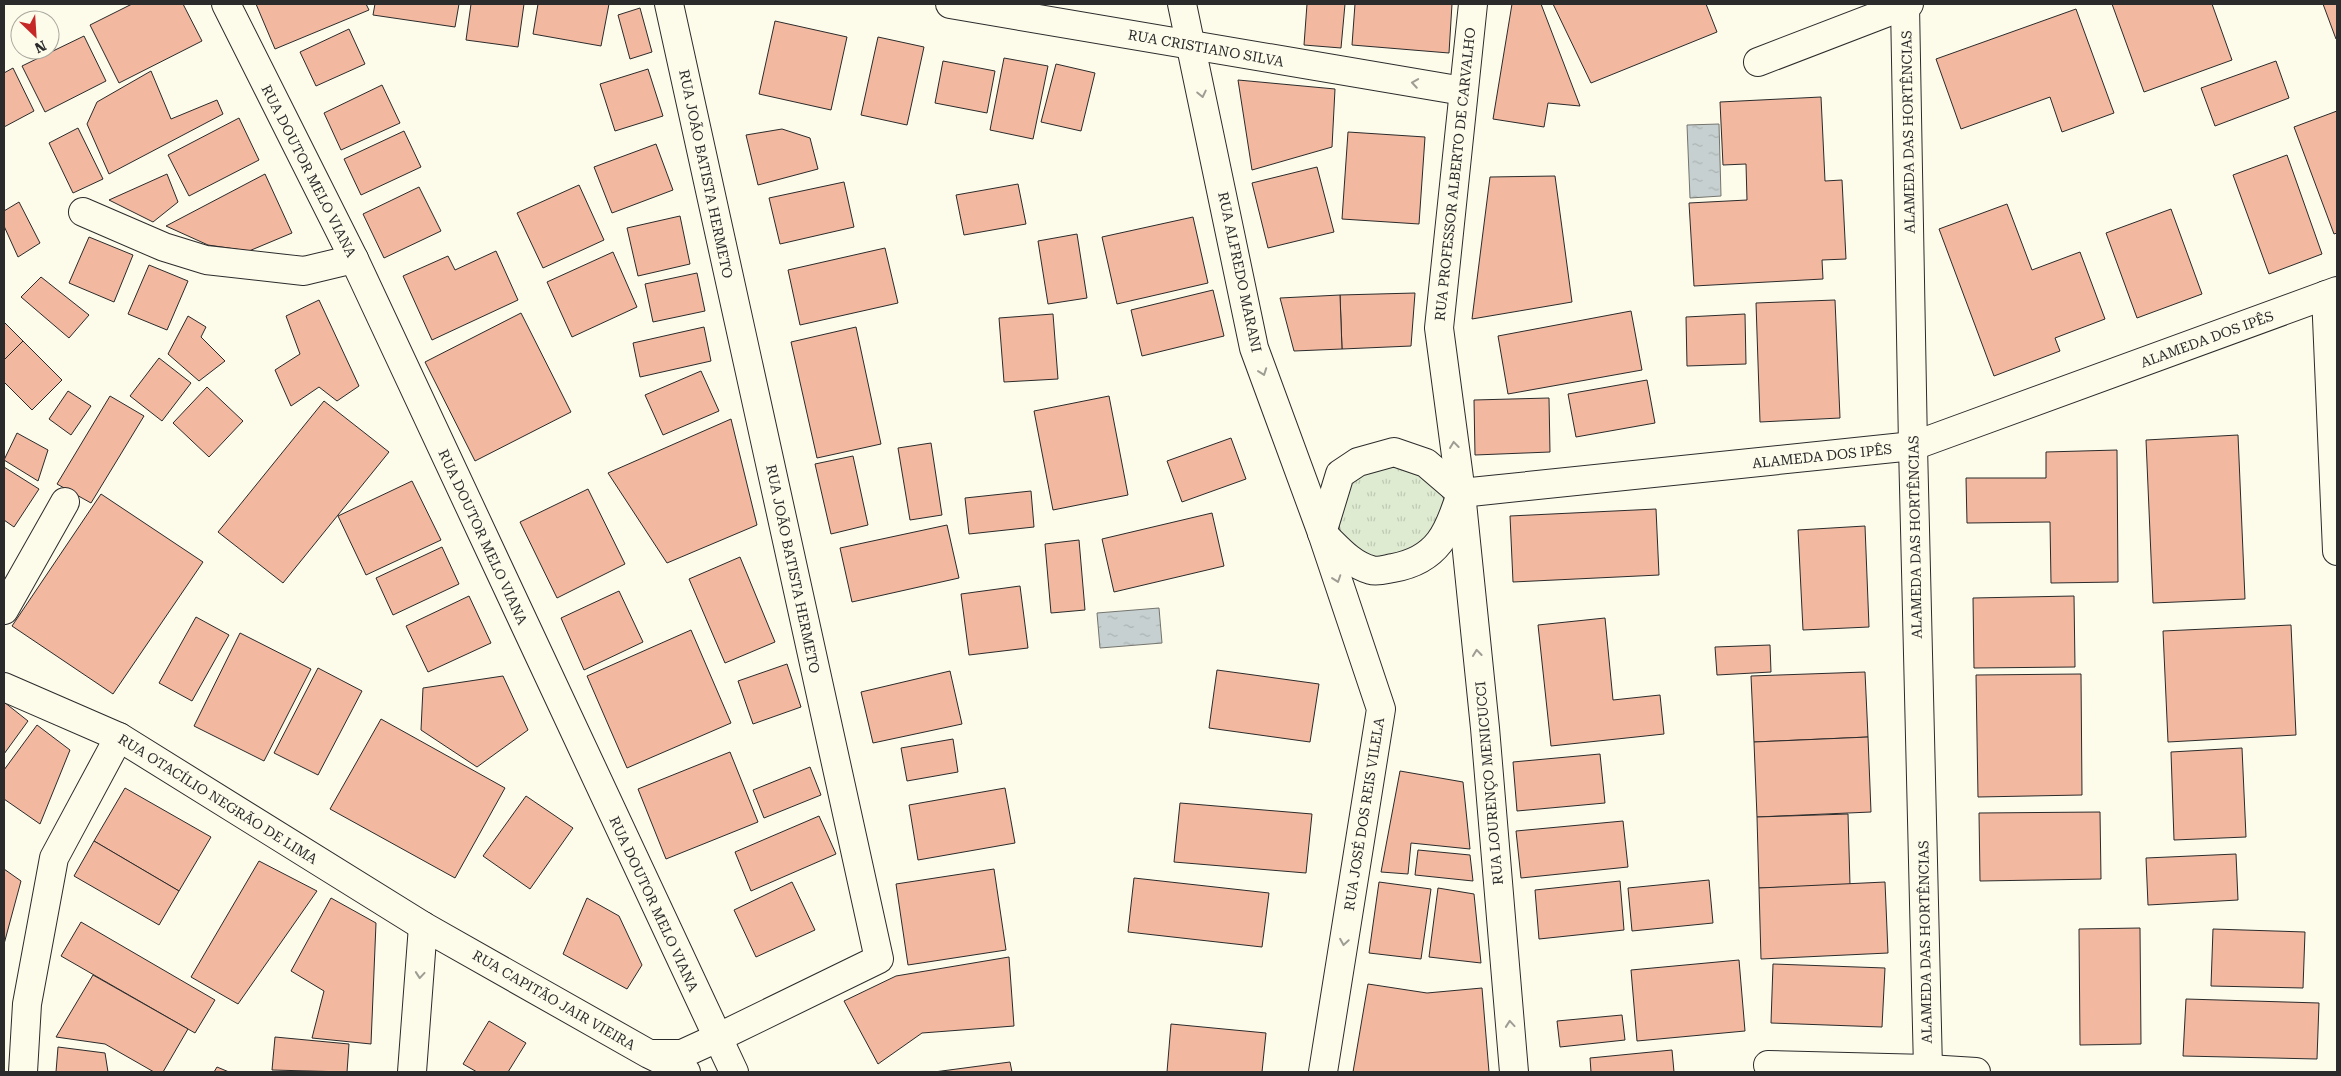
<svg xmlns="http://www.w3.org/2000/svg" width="2341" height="1076" font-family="'Roboto Serif',serif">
<defs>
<pattern id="grass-tufts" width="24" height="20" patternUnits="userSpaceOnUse" patternTransform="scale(1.25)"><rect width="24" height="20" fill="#deebd1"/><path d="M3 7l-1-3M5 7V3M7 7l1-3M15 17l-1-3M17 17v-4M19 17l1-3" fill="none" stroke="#bfcab4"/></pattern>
<pattern id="water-ripples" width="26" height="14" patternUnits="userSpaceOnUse" patternTransform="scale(1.25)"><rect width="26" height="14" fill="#c7d0d0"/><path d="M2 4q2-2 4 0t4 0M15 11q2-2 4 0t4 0" fill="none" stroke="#abb3b3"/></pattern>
</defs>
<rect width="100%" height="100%" fill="#fdfbea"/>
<polygon fill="url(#grass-tufts)" stroke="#74746e" points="1390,461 1430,477 1446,502 1431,532 1406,554 1370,563 1342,544 1338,516 1350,473"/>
<g fill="url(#water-ripples)" stroke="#74746e">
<polygon points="1719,124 1721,196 1690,198 1687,125"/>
<polygon points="1159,608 1162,643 1100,648 1097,613"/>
</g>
<g fill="#f2b8a0" stroke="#2b2b2b">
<polygon points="132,4 183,4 202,41 119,83 90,25"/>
<polygon points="256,4 366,4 369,10 275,49"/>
<polygon points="375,4 459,4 455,27 373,15"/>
<polygon points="471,4 524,4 518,47 466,40"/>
<polygon points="538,4 609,4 601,46 533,34"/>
<polygon points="1307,4 1345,4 1341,48 1304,45"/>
<polygon points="1355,4 1452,4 1449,53 1352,45"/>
<polygon points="1512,4 1541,4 1580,106 1548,103 1544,127 1493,119"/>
<polygon points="1553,4 1706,4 1717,32 1591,83"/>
<polygon points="2112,4 2212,4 2232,60 2144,92"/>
<polygon points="2323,4 2337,4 2337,39 2336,39"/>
<polygon points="640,8 652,52 630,59 618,15"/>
<polygon points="2076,9 2114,113 2062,132 2050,97 1961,129 1936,59"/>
<polygon points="775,21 847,37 831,110 759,94"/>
<polygon points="349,29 365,64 316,86 300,52"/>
<polygon points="84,36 106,81 45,112 22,66"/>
<polygon points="878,37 924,47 907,125 861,115"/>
<polygon points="1004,58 1048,66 1033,139 990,130"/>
<polygon points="943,61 995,71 987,113 935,103"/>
<polygon points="2276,61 2289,98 2215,126 2201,88"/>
<polygon points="1056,64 1095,73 1081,131 1041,122"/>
<polygon points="13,68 34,111 4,127 4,73"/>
<polygon points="648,69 663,116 615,131 600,84"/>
<polygon points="151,71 171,119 217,100 223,114 109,174 87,124 97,102"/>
<polygon points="1238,80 1335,89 1332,147 1252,170"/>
<polygon points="382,85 400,123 341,150 324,113"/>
<polygon points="1821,97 1825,181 1842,180 1846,259 1822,260 1823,279 1694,286 1689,203 1747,200 1746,164 1723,165 1720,102"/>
<polygon points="2337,111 2337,233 2334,234 2294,127"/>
<polygon points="239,118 259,160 189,196 168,155"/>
<polygon points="78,128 103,179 73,193 49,143"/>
<polygon points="782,129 810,138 818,169 758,185 746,135"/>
<polygon points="404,131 421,167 361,195 344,159"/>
<polygon points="1348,132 1425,137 1419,224 1342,219"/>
<polygon points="656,144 673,190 612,213 594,167"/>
<polygon points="2287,155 2322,254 2269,274 2233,175"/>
<polygon points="1317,167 1334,232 1268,248 1252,183"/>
<polygon points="167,174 178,202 153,222 109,200"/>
<polygon points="265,174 292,233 249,251 208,245 166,226"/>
<polygon points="1555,176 1572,302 1472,319 1490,177"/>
<polygon points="844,182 854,227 780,244 769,198"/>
<polygon points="1018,184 1026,224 964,235 956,195"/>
<polygon points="579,185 604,240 543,268 517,213"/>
<polygon points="419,187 441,231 384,258 363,214"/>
<polygon points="19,202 40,243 18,257 4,226 4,211"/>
<polygon points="2007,204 2032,270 2080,252 2105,319 2055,338 2060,351 1994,376 1939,229"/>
<polygon points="2171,209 2202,294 2137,318 2106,233"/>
<polygon points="680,216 690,264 638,276 627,228"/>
<polygon points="1193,217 1208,283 1117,304 1102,237"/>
<polygon points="1077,234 1087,298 1048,304 1038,241"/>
<polygon points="89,237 133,255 114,302 69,283"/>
<polygon points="885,248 898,303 800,325 788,270"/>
<polygon points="496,251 518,300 432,340 403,276 448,256 455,270"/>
<polygon points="613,252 637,307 572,337 547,282"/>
<polygon points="149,265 188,281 167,330 128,314"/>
<polygon points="697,273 705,311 653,322 645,284"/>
<polygon points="41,277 89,315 69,338 21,297"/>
<polygon points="1213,290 1224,336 1142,356 1131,310"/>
<polygon points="1415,293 1411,346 1342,349 1340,295"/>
<polygon points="1340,295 1342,349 1294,351 1280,298"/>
<polygon points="319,300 359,386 337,401 319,387 291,406 275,370 300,354 286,316"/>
<polygon points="1835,300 1840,418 1760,422 1756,303"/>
<polygon points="1631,311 1642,370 1508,394 1498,336"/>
<polygon points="521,313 571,412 475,461 425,362"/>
<polygon points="1053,314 1058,379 1004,382 999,318"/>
<polygon points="1745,314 1746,364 1687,366 1686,317"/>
<polygon points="188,316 206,327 201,337 225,361 199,381 168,354"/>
<polygon points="4,322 23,341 4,360"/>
<polygon points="704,327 711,361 640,377 633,343"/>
<polygon points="856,327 881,444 817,458 791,342"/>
<polygon points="23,341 62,380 32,410 4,382 4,360"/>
<polygon points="159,358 191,383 162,421 130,396"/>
<polygon points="701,371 719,411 663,435 645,395"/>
<polygon points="1647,380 1655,423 1576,437 1568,394"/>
<polygon points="207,387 243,421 209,457 173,423"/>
<polygon points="68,391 91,406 71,435 49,419"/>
<polygon points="110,396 144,416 91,503 57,484"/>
<polygon points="1109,396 1128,495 1053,510 1034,411"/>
<polygon points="1549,398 1550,452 1475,455 1474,400"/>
<polygon points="324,401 389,452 283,583 218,532"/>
<polygon points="731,419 757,525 667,563 608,473"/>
<polygon points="17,433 48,450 38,481 4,460"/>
<polygon points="2238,435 2245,599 2153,603 2146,440"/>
<polygon points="1231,438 1246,479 1182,502 1167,461"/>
<polygon points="931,443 942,515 910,520 898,448"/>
<polygon points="2117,450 2118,582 2051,583 2050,522 1967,523 1966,478 2046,478 2046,452"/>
<polygon points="853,456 868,525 831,534 815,464"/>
<polygon points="4,467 39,489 14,527 4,520"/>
<polygon points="412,481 441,540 366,575 338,516"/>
<polygon points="588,489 625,564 557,598 520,522"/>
<polygon points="1031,491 1034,527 969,534 965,498"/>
<polygon points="101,494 203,562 113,694 12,626"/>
<polygon points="1656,509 1659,575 1513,582 1510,516"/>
<polygon points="1212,513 1224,566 1114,592 1102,539"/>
<polygon points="947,525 959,578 852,602 840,548"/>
<polygon points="1865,526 1869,627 1803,630 1798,530"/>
<polygon points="1079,540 1085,610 1051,613 1045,544"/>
<polygon points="442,547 459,584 393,615 376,578"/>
<polygon points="740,557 775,642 725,663 689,579"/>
<polygon points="1020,586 1028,648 969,655 961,594"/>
<polygon points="619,591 643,642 584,670 561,618"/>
<polygon points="469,596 491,643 428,672 406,626"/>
<polygon points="2074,596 2075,667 1974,668 1973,598"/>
<polygon points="196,617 229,635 192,701 159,683"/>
<polygon points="1605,618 1613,700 1660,695 1664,734 1551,746 1538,625"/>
<polygon points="2291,625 2296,735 2168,742 2163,631"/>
<polygon points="691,630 731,723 627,768 587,676"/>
<polygon points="240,633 311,669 264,761 194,726"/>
<polygon points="1770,645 1771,672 1717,675 1715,647"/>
<polygon points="787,664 801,707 753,724 738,681"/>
<polygon points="318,668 362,691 318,775 274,753"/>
<polygon points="1217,670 1319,684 1310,742 1209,728"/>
<polygon points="950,671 962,724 873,743 861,692"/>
<polygon points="1865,672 1868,737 1754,742 1751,676"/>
<polygon points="2081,674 2082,795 1978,797 1976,675"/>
<polygon points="503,676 528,730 477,767 421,730 423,688"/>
<polygon points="4,702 28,721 4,754"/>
<polygon points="381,719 505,788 455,878 330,809"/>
<polygon points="37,725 70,750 40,824 4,799 4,770"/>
<polygon points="1868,737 1871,812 1757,817 1754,742"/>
<polygon points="953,739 958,772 907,781 901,748"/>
<polygon points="2242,748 2246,837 2174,840 2171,752"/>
<polygon points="730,752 758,822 666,859 638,789"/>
<polygon points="1600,754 1605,803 1517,811 1513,762"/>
<polygon points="810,767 821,795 764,818 753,790"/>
<polygon points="1400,771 1463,782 1470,849 1411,843 1408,874 1381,872"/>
<polygon points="125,788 211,837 179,891 94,841"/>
<polygon points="1005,788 1015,843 918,860 909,805"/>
<polygon points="526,796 573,828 530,889 483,856"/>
<polygon points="1180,803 1312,814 1306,873 1174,862"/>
<polygon points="2100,812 2101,879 1980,881 1979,813"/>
<polygon points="1848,814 1850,885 1759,888 1757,817"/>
<polygon points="819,816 836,854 751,891 735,852"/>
<polygon points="1623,821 1628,867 1521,878 1516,831"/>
<polygon points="94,841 179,891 159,925 74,876"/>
<polygon points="1418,850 1470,855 1473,881 1415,875"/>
<polygon points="2236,854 2238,900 2148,905 2146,858"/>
<polygon points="259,861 317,891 238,1004 191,977"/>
<polygon points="4,869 21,881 4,944"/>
<polygon points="994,869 1006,950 908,965 896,884"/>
<polygon points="1134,878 1269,893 1262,947 1128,932"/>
<polygon points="1709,880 1713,923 1632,931 1628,888"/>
<polygon points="1620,881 1624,930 1539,939 1535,890"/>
<polygon points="792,882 815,930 756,957 734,910"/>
<polygon points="1379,882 1431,889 1421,959 1369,953"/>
<polygon points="1885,882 1888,953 1761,959 1759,888"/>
<polygon points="1438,888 1474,894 1481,963 1429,957"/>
<polygon points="331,898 376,923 371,1044 312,1038 324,991 291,971"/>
<polygon points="587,898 619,916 642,965 627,989 563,954"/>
<polygon points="81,922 215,1000 195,1033 61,956"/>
<polygon points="2140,928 2141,1044 2080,1045 2079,929"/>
<polygon points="2213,929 2305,932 2303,988 2211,986"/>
<polygon points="1009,957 1014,1026 922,1033 878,1064 844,1001 896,976"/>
<polygon points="1739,960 1745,1031 1637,1041 1631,970"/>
<polygon points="1773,964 1885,968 1882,1027 1771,1023"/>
<polygon points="93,975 188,1029 163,1072 154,1072 105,1044 56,1037"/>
<polygon points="1368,984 1427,993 1482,988 1489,1072 1353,1072"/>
<polygon points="2186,999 2319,1003 2317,1059 2183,1056"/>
<polygon points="1622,1015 1625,1040 1560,1047 1557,1021"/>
<polygon points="489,1021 526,1043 508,1072 477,1072 463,1064"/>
<polygon points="1171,1024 1266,1033 1262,1072 1167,1072"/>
<polygon points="275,1037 349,1044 347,1072 272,1070"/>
<polygon points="58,1047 105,1053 108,1072 56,1072"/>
<polygon points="1672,1050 1674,1072 1591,1072 1590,1058"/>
<polygon points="1010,1062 1012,1072 934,1072"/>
<polygon points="217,1067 229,1072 214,1072"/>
</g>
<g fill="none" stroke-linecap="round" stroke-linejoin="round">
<defs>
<g id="minor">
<polyline points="669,4 879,959 717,1038"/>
<polyline points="950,4 1463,91"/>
<polyline points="1905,5 1913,446 1928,1069"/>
<polyline points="1758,62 1909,4"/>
<polyline points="83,212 164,247 206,260 304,271 354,259"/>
<polyline points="2326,295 2337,551"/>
<path d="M1394 452 1426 463 1461 493C1449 532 1438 560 1393 568 1387 569 1377 572 1371 570 1350 564 1337 547 1322 533L1340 474 1358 462Z"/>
<polyline points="1461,493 1913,446 2337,291"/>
<polyline points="4,610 65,502"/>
<polyline points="1768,1065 1928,1069 1976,1072"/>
<polyline points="23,1072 27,1004 54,858 119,737"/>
</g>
<polyline id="tertiary" points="226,4 354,259 734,1072"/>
<g id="secondary">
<polyline points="1182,4 1254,348 1322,533 1381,709 1323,1072"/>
<polyline points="1473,4 1439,328 1461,493 1485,728 1514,1072"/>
<polyline points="4,687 119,737 423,926 649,1054 686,1072"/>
<polyline points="652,1054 682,1054 717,1038"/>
<polyline points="412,1072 423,926"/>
</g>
</defs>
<use href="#minor" stroke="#2b2b2b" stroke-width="30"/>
<use href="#tertiary" stroke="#2b2b2b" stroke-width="30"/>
<use href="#secondary" stroke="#2b2b2b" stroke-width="30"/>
<use href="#minor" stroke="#fdfbea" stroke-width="28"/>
<use href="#tertiary" stroke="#fdfbea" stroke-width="28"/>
<use href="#secondary" stroke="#fdfbea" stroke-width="28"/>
</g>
<defs><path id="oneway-chevron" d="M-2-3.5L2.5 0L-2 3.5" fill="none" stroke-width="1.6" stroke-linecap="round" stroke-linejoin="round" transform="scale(1.25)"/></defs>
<g stroke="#9e9d94">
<use href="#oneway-chevron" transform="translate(1415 83) rotate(-171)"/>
<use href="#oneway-chevron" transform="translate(1202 94) rotate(78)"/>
<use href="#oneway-chevron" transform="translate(1263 372) rotate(70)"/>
<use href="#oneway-chevron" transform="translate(1454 445) rotate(-97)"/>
<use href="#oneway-chevron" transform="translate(1337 579) rotate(71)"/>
<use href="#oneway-chevron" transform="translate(1477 653) rotate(-96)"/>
<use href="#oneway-chevron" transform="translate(1344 942) rotate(99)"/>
<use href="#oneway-chevron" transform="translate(420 975) rotate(95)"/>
<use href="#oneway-chevron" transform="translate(1510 1024) rotate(-95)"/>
</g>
<g text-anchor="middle" stroke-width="4" stroke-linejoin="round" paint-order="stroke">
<g font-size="14" fill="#2b2b2b" stroke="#fdfbea">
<text transform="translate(1206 48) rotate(10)" y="5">RUA CRISTIANO SILVA</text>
<text transform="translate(1908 132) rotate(-91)" y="5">ALAMEDA DAS HORTÊNCIAS</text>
<text transform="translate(309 171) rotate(63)" y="5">RUA DOUTOR MELO VIANA</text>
<text transform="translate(706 174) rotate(78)" y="5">RUA JOÃO BATISTA HERMETO</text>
<text transform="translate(1455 174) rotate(-84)" y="5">RUA PROFESSOR ALBERTO DE CARVALHO</text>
<text transform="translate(1240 272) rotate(78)" y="5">RUA ALFREDO MARANI</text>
<text transform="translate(2207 339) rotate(-20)" y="5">ALAMEDA DOS IPÊS</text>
<text transform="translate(1822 456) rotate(-6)" y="5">ALAMEDA DOS IPÊS</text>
<text transform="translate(483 537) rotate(65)" y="5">RUA DOUTOR MELO VIANA</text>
<text transform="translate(1915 537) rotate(-91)" y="5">ALAMEDA DAS HORTÊNCIAS</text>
<text transform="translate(793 569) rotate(78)" y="5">RUA JOÃO BATISTA HERMETO</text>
<text transform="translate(1489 783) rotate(-95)" y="5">RUA LOURENÇO MENICUCCI</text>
<text transform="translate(218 799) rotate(32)" y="5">RUA OTACÍLIO NEGRÃO DE LIMA</text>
<text transform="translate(1364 814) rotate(-81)" y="5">RUA JOSÉ DOS REIS VILELA</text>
<text transform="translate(654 904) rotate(65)" y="5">RUA DOUTOR MELO VIANA</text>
<text transform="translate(1925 942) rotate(-91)" y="5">ALAMEDA DAS HORTÊNCIAS</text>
<text transform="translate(554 1000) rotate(30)" y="5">RUA CAPITÃO JAIR VIEIRA</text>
</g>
</g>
<rect width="2341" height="1076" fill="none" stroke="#2b2b2b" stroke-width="10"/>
<g transform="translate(35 35) rotate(155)"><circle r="24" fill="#fdfbea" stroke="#a9a89e"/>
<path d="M0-4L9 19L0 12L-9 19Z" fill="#c62828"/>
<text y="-8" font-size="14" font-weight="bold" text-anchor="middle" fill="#2b2b2b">N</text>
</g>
</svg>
